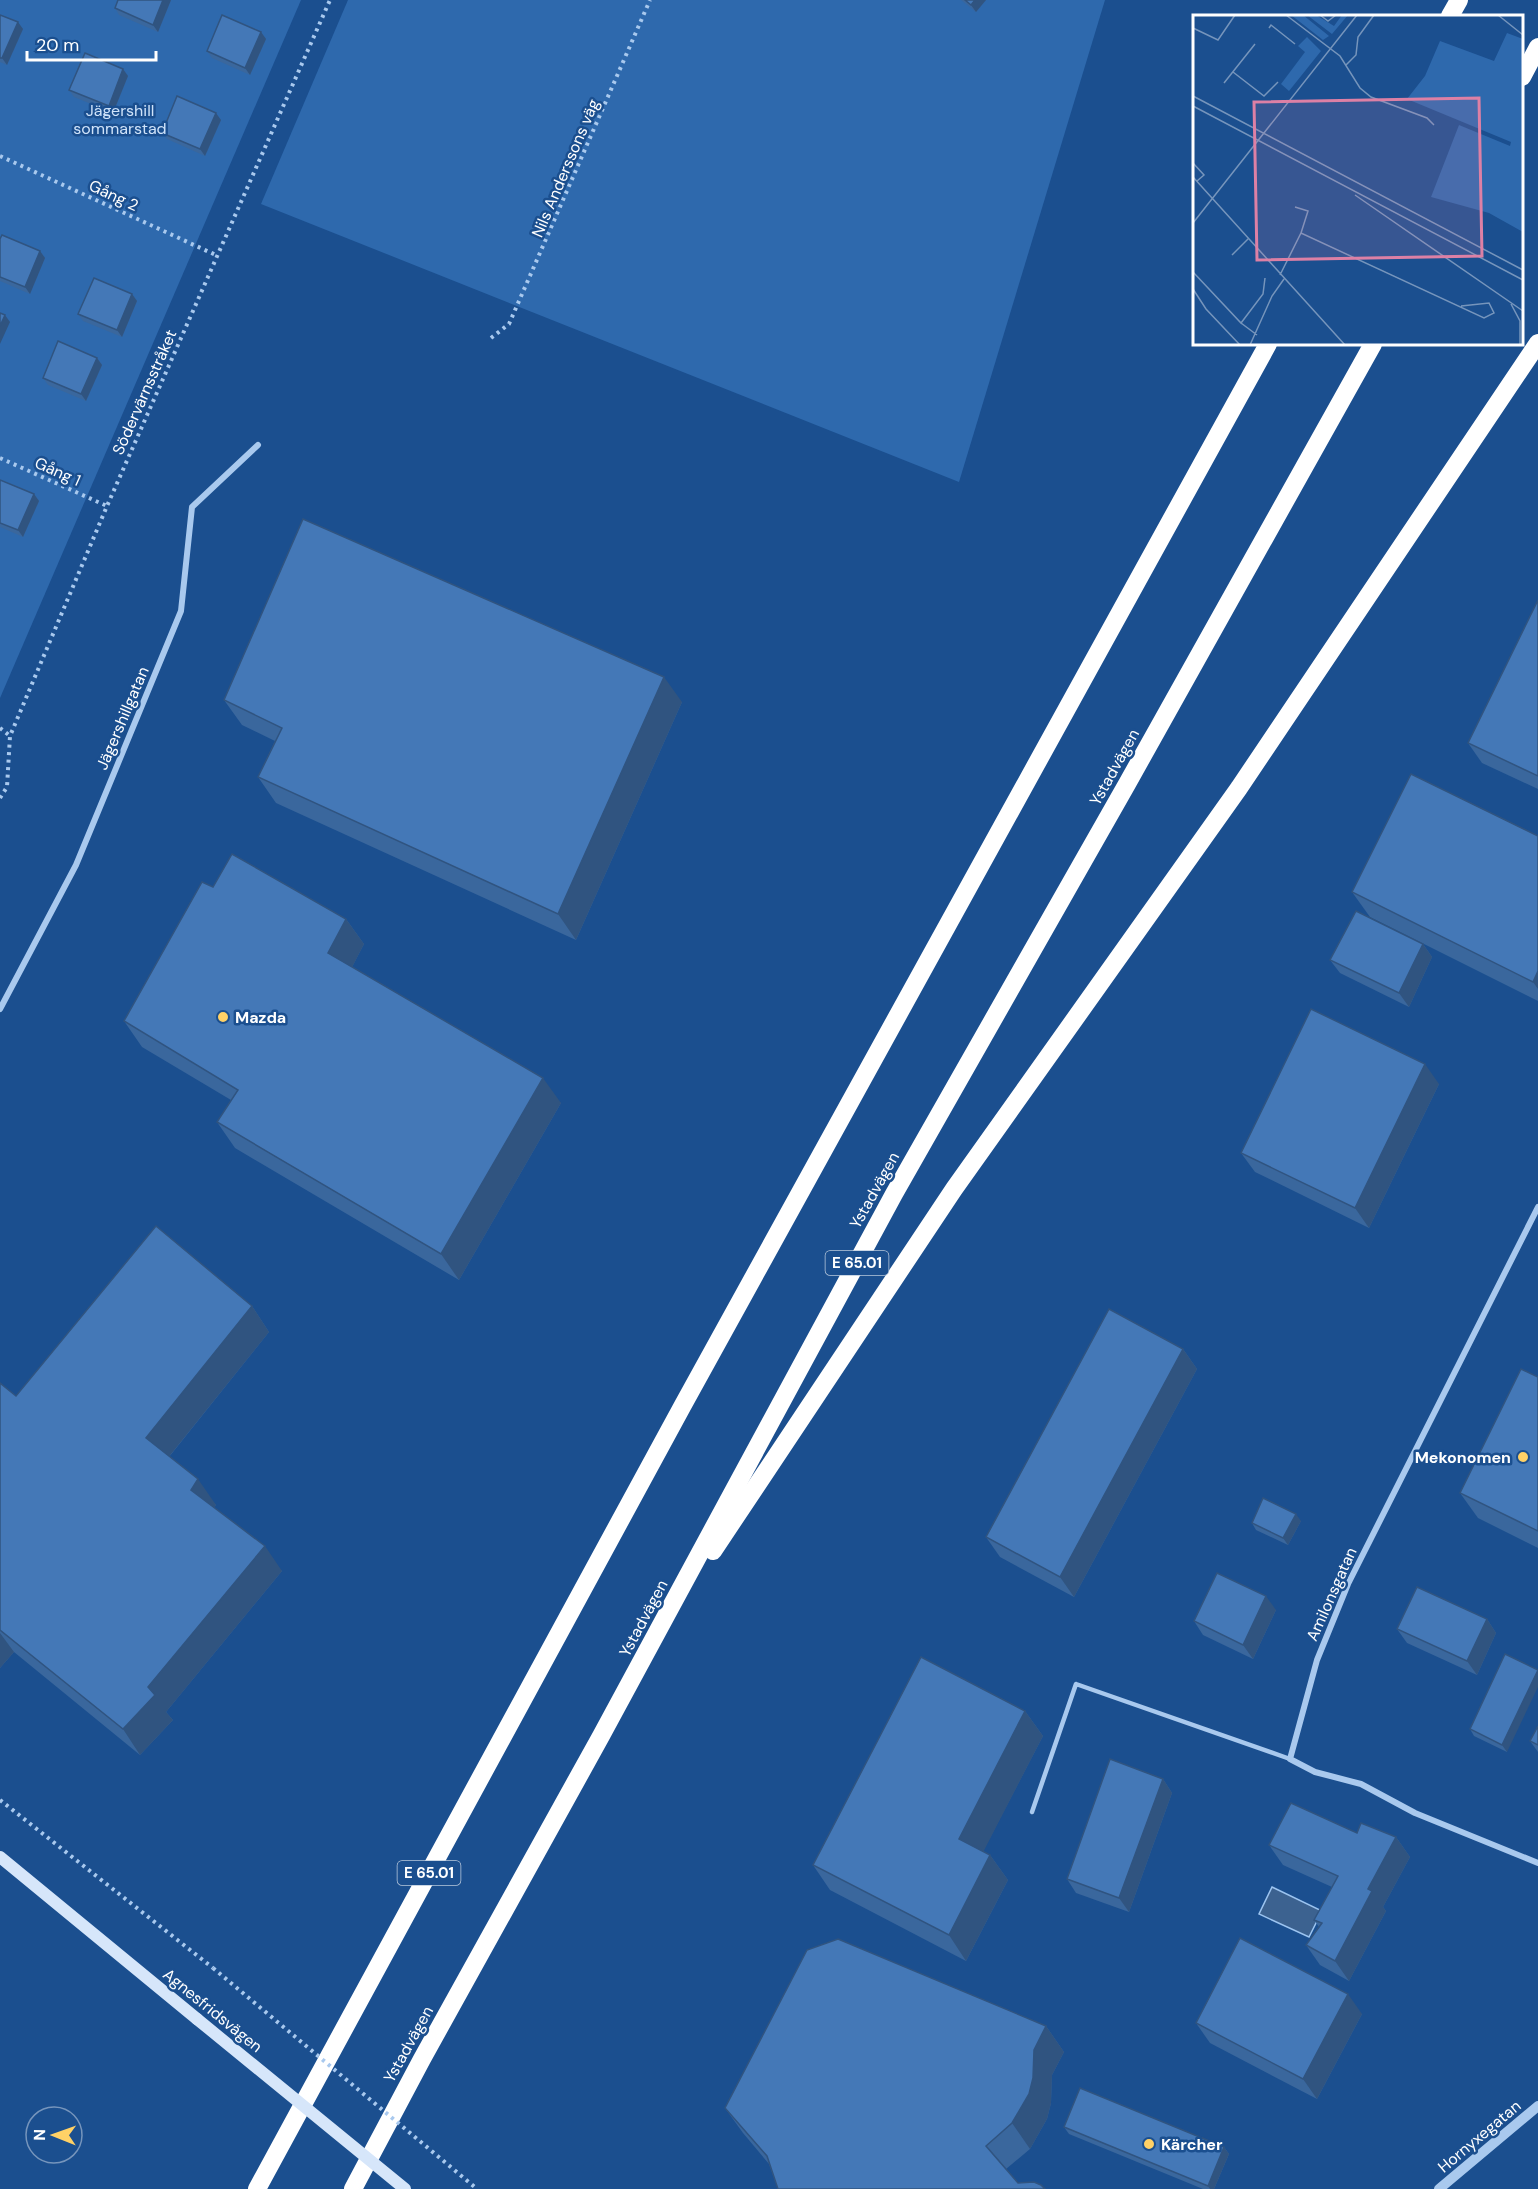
<svg xmlns="http://www.w3.org/2000/svg" width="1538" height="2189" font-family="'DM Sans',sans-serif">
<rect width="100%" height="100%" fill="#1b4f8f"/>
<g fill="#2e69ad">
<polygon points="0,0 301,0 0,698"/>
<polygon points="348,0 1105,0 959,482 261,204"/>
</g>
<polygon fill="#3c6290" stroke="#9cc4f0" stroke-width="1.5" points="1272,1887 1322,1911 1309,1937 1259,1914"/>
<g fill="none" stroke-linecap="round" stroke-linejoin="round">
<g stroke="#a9c9ee" stroke-width="4" stroke-dasharray="3 4.5" stroke-linecap="butt">
<polyline points="0,156 218,256"/>
<polyline points="491,338 509,324 650,0"/>
<polyline points="0,458 107,506"/>
<polyline points="0,728 10,736"/>
<polyline points="0,798 7,787 10,736 107,506 330,0"/>
<polyline points="0,1800 213,1968"/>
</g>
<polyline stroke="#a9c9ee" stroke-width="4.5" points="1032,1812 1076,1684 1290,1759"/>
<g stroke="#a9c9ee" stroke-width="6">
<polyline points="0,1009 76,865 181,611 192,507 258,445"/>
<polyline points="1538,1207 1348,1584 1317,1660 1290,1759 1315,1772 1361,1784 1415,1813 1538,1863"/>
</g>
<polyline stroke="#a9c9ee" stroke-width="10" points="1439,2189 1538,2106"/>
<polyline stroke="#d6e6fa" stroke-width="12" points="0,1857 197,2019"/>
<g stroke="#fff" stroke-width="18">
<polyline points="1450,16 1459,0"/>
<polyline points="1522,77 1538,47"/>
<polyline points="713,1551 954,1189 1239,788 1538,343"/>
<polyline points="257,2189 683,1405 1268,344"/>
<polyline points="353,2189 422,2059 601,1736 894,1194 1127,784 1373,344"/>
</g>
<polyline stroke="#a9c9ee" stroke-width="4" stroke-dasharray="3 4.5" stroke-linecap="butt" points="213,1968 477,2189"/>
<polyline stroke="#d6e6fa" stroke-width="12" points="197,2019 405,2189"/>
</g>
<g fill="#3a679d">
<polygon points="171,0 158,32 119,15 115,8"/>
<polygon points="961,0 986,0 976,12"/>
<polygon points="0,15 23,29 7,65 0,62"/>
<polygon points="261,32 266,39 250,75 212,58 207,51"/>
<polygon points="123,69 128,76 113,113 74,97 69,90"/>
<polygon points="221,120 205,156 167,139 162,133"/>
<polygon points="0,239 40,251 45,258 30,294 0,281"/>
<polygon points="132,294 137,301 122,337 83,321 78,314"/>
<polygon points="97,358 102,365 86,401 48,385 43,378"/>
<polygon points="0,480 34,494 39,501 23,537 0,527"/>
<polygon points="1538,600 1538,789 1482,763 1468,743"/>
<polygon points="224,700 682,702 576,940 276,803 258,777 275,741 242,725"/>
<polygon points="1538,836 1538,1001 1370,917 1352,892"/>
<polygon points="213,887 346,919 364,944 352,967 561,1103 459,1280 235,1148 217,1122 231,1100 142,1047 124,1021"/>
<polygon points="1423,944 1432,957 1409,1007 1340,973 1330,960"/>
<polygon points="1439,1084 1369,1228 1255,1172 1241,1153"/>
<polygon points="252,1306 269,1332 169,1457 216,1505 214,1507 282,1571 166,1712 173,1720 140,1755 14,1652 0,1668 0,1383 16,1396"/>
<polygon points="1183,1349 1197,1369 1074,1597 1000,1557 986,1537"/>
<polygon points="1538,1377 1538,1548 1478,1518 1460,1493"/>
<polygon points="1301,1521 1288,1545 1256,1530 1252,1523"/>
<polygon points="1276,1610 1253,1659 1203,1635 1194,1621"/>
<polygon points="1487,1619 1496,1633 1477,1675 1407,1643 1397,1629"/>
<polygon points="1505,1654 1507,1752 1474,1736 1470,1729"/>
<polygon points="1025,1711 1043,1736 983,1851 990,1855 1008,1880 966,1961 830,1890 813,1865"/>
<polygon points="1538,1726 1538,1752 1530,1741"/>
<polygon points="1163,1779 1172,1793 1129,1912 1076,1893 1067,1879"/>
<polygon points="1357,1833 1396,1837 1410,1857 1383,1907 1386,1911 1349,1981 1320,1965 1306,1945 1319,1927 1314,1920 1332,1887 1283,1865 1269,1845"/>
<polygon points="838,1939 1046,2026 1064,2052 1052,2075 1051,2103 1047,2119 1030,2149 1006,2169 1018,2183 1034,2182 1041,2185 1045,2189 778,2189 769,2164 743,2133 725,2108 807,1950"/>
<polygon points="1362,2014 1317,2099 1210,2043 1196,2023"/>
<polygon points="1064,2127 1224,2147 1229,2154 1214,2189 1203,2189 1069,2134"/>
</g>
<g fill="#305480">
<polygon points="163,0 171,0 158,32 153,25"/>
<polygon points="975,0 986,0 976,12 971,5"/>
<polygon points="18,22 23,29 7,65 2,58"/>
<polygon points="261,32 266,39 250,75 245,68"/>
<polygon points="123,69 128,76 113,113 109,106"/>
<polygon points="216,113 221,120 205,156 200,149"/>
<polygon points="40,251 45,258 30,294 25,287"/>
<polygon points="132,294 137,301 122,337 117,330"/>
<polygon points="5,315 10,322 0,344 0,326"/>
<polygon points="97,358 102,365 86,401 81,394"/>
<polygon points="34,494 39,501 23,537 18,530"/>
<polygon points="664,677 682,702 576,940 558,914"/>
<polygon points="346,919 364,944 346,979 328,953"/>
<polygon points="1423,944 1432,957 1409,1007 1399,993"/>
<polygon points="1538,971 1538,989 1533,982"/>
<polygon points="1425,1064 1439,1084 1369,1228 1355,1208"/>
<polygon points="543,1078 561,1103 459,1280 441,1254"/>
<polygon points="252,1306 269,1332 163,1464 146,1438"/>
<polygon points="1183,1349 1197,1369 1074,1597 1060,1577"/>
<polygon points="198,1479 216,1505 209,1516 191,1490"/>
<polygon points="1296,1514 1301,1521 1288,1545 1283,1538"/>
<polygon points="265,1546 282,1571 166,1712 173,1720 140,1755 123,1729 148,1687"/>
<polygon points="1266,1596 1276,1610 1253,1659 1243,1645"/>
<polygon points="1487,1619 1496,1633 1477,1675 1467,1661"/>
<polygon points="0,1633 14,1652 0,1668"/>
<polygon points="1538,1670 1538,1687 1507,1752 1502,1745"/>
<polygon points="1025,1711 1043,1736 977,1864 959,1839"/>
<polygon points="1163,1779 1172,1793 1129,1912 1119,1898"/>
<polygon points="1396,1837 1410,1857 1383,1907 1386,1911 1349,1981 1335,1961 1368,1889"/>
<polygon points="990,1855 1008,1880 966,1961 949,1935"/>
<polygon points="1348,1994 1362,2014 1317,2099 1303,2079"/>
<polygon points="1046,2026 1064,2052 1052,2075 1051,2103 1047,2119 1030,2149 1012,2123 1034,2050"/>
<polygon points="1224,2147 1229,2154 1214,2189 1210,2189 1208,2186"/>
</g>
<g fill="#4478b7" stroke="#305480" stroke-width="1.5">
<polygon points="118,0 163,0 153,25 115,8"/>
<polygon points="965,0 975,0 971,5"/>
<polygon points="0,15 18,22 2,58 0,58"/>
<polygon points="222,15 261,32 245,68 207,51"/>
<polygon points="85,53 123,69 109,106 69,90"/>
<polygon points="177,96 216,113 200,149 162,133"/>
<polygon points="2,235 40,251 25,287 0,277 0,239"/>
<polygon points="94,278 132,294 117,330 78,314"/>
<polygon points="0,313 5,315 0,326"/>
<polygon points="58,341 97,358 81,394 43,378"/>
<polygon points="0,480 34,494 18,530 0,523"/>
<polygon points="303,519 664,677 558,914 258,777 282,728 224,700"/>
<polygon points="1538,600 1538,776 1468,743"/>
<polygon points="1411,774 1538,836 1538,971 1533,982 1352,892"/>
<polygon points="232,854 346,919 328,953 543,1078 441,1254 217,1122 238,1090 124,1021 202,882 213,887"/>
<polygon points="1356,911 1423,944 1399,993 1330,960"/>
<polygon points="1311,1009 1425,1064 1355,1208 1241,1153"/>
<polygon points="156,1226 252,1306 146,1438 198,1479 191,1490 265,1546 148,1687 155,1695 123,1729 0,1630 0,1383 16,1396"/>
<polygon points="1109,1309 1183,1349 1060,1577 986,1537"/>
<polygon points="1521,1369 1538,1377 1538,1531 1460,1493"/>
<polygon points="1263,1498 1296,1514 1283,1538 1252,1523"/>
<polygon points="1217,1573 1266,1596 1243,1645 1194,1621"/>
<polygon points="1417,1587 1487,1619 1467,1661 1397,1629"/>
<polygon points="1505,1654 1538,1670 1502,1745 1470,1729"/>
<polygon points="921,1657 1025,1711 959,1839 990,1855 949,1935 813,1865"/>
<polygon points="1538,1726 1538,1745 1530,1741"/>
<polygon points="1110,1759 1163,1779 1119,1898 1067,1879"/>
<polygon points="1291,1803 1357,1833 1361,1823 1396,1837 1368,1889 1372,1891 1335,1961 1306,1945 1322,1923 1314,1920 1338,1876 1269,1845"/>
<polygon points="1240,1938 1348,1994 1303,2079 1196,2023"/>
<polygon points="838,1939 1046,2026 1034,2050 1033,2078 1029,2094 1012,2123 986,2146 1018,2183 1034,2182 1041,2185 1045,2189 778,2189 767,2156 725,2108 807,1950"/>
<polygon points="1080,2088 1224,2147 1208,2186 1064,2127"/>
</g>
<g fill="#ffd166" stroke="#1b4f8f" stroke-width="2">
<circle cx="223" cy="1017" r="6"/>
<circle cx="1523" cy="1457" r="6"/>
<circle cx="1149" cy="2144" r="6"/>
</g>
<g text-anchor="middle" stroke-width="5" stroke-linejoin="round" paint-order="stroke">
<g fill="#1b4f8f" stroke="#bbcadd" stroke-width="1.5">
<rect x="825.5" y="1251" width="63" height="24" rx="4.5"/>
<rect x="397.5" y="1861" width="63" height="24" rx="4.5"/>
</g>
<g font-size="15" font-weight="bold" fill="#fff">
<text x="857" y="1268">E 65.01</text>
<text x="429" y="1878">E 65.01</text>
</g>
<g font-size="16" fill="#cfe3fa" stroke="#1b4f8f">
<text x="120" y="116">Jägershill<tspan x="120" dy="18">sommarstad</tspan></text>
</g>
<g font-size="16" fill="#fff" stroke="#1b4f8f">
<text transform="translate(565 168) rotate(-67)" y="6">Nils Anderssons väg</text>
<text transform="translate(114 195) rotate(25)" y="6">Gång 2</text>
<text transform="translate(144 392) rotate(-66)" y="6">Södervärnsstråket</text>
<text transform="translate(58 471) rotate(24)" y="6">Gång 1</text>
<text transform="translate(122 718) rotate(-67)" y="6">Jägershillgatan</text>
<text transform="translate(1114 767) rotate(-61)" y="6">Ystadvägen</text>
<text transform="translate(874 1190) rotate(-61)" y="6">Ystadvägen</text>
<text transform="translate(1331 1594) rotate(-66)" y="6">Amilonsgatan</text>
<text transform="translate(643 1618) rotate(-62)" y="6">Ystadvägen</text>
<text transform="translate(213 2010) rotate(39)" y="6">Agnesfridsvägen</text>
<text transform="translate(408 2044) rotate(-61)" y="6">Ystadvägen</text>
<text transform="translate(1479 2136) rotate(-40)" y="6">Hornyxegatan</text>
</g>
<g font-size="16" font-weight="bold" fill="#fff" stroke="#1b4f8f" text-anchor="start">
<text x="235" y="1023">Mazda</text>
<text x="1511" y="1463" text-anchor="end">Mekonomen</text>
<text x="1161" y="2150">Kärcher</text>
</g>
</g>
<g transform="translate(1193 15)">
<rect width="330" height="330" fill="#1b4f8f"/>
<path d="M98 0H110L136 21 130 25ZM114 0H123L141 11 149 0H155L139 19ZM314 18 330 24V217L296 198 238 182 266 110 317 131 318 127 214 84 232 61 247 26 301 46ZM114 22 128 36 96 76 88 69 112 37 105 31Z" fill="#2e69ad"/>
<path fill="none" stroke="#7695bc" stroke-width="1.5" d="M93 0 147 41 167 73 178 82 234 103 241 110M127 0 135 6 143 0M305 0 330 20M0 13 25 25 42 0M76 13 78 10 102 29M153 50 163 40 165 22 181 0M40 57 71 81 85 67M31 68 62 29M0 81 330 255M0 91 330 265M0 148 11 160 4 166M0 162 152 330M162 180 330 296M102 192 115 196 108 218M0 208 164 0M39 240 55 224M0 257 48 308 70 279 72 263M87 260 108 218 291 303 301 298 296 288 268 291M0 274 13 294 47 330M318 289 327 306V330M48 308 64 320M57 330 79 281 91 264"/>
<path fill="#dd80a5" fill-opacity="0.15" stroke="#dd80a5" stroke-width="3" d="M286 83 289 241 64 245 61 87Z"/>
<rect width="330" height="330" fill="none" stroke="#fff" stroke-width="3"/>
</g>
<g transform="translate(54 2135) rotate(271)"><circle r="28" fill="#1b4f8f" stroke="#7695bc" stroke-width="1.5"/>
<path d="M0-4.5L10 22L0 15L-10 22Z" fill="#ffd166"/>
<text y="-9" font-size="16" font-weight="bold" text-anchor="middle" fill="#ffffff">N</text>
</g>
<path d="M27 51v9h129v-9" fill="none" stroke="#ffffff" stroke-width="3"/>
<text x="36" y="51" font-size="18" fill="#ffffff" stroke="#1b4f8f" stroke-width="4.5" paint-order="stroke">20 m</text>
</svg>
